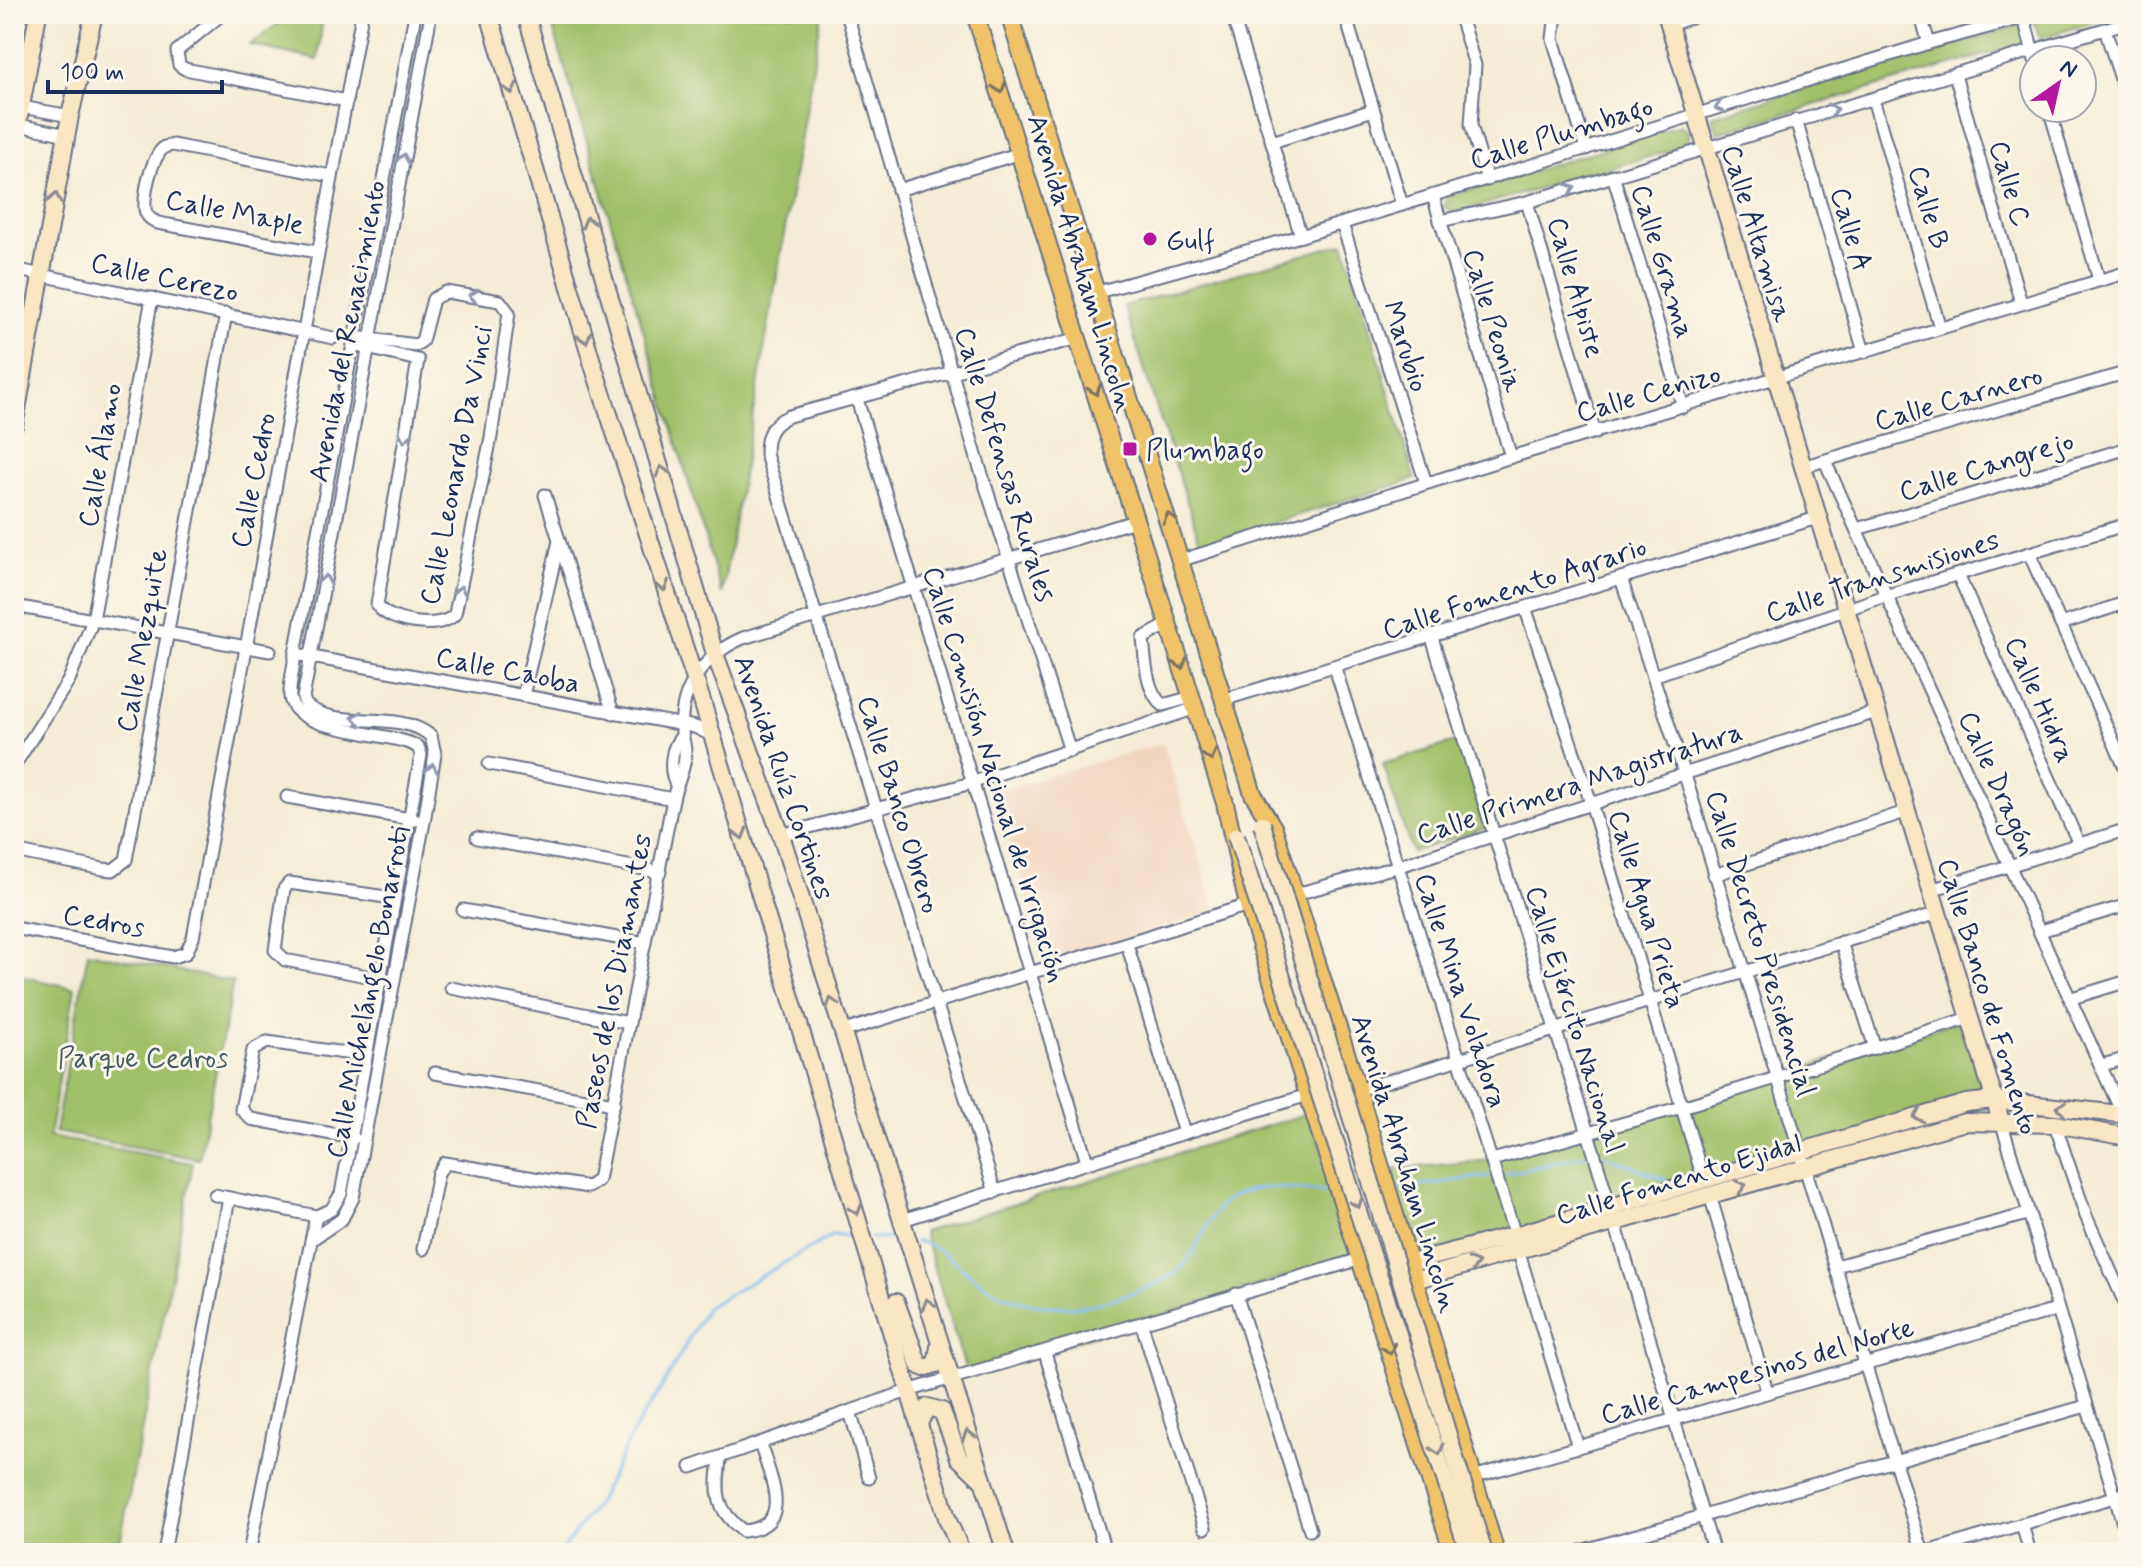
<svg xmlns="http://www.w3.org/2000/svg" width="2142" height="1567" font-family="Mynerve,sans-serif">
<rect width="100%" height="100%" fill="#fbf7ec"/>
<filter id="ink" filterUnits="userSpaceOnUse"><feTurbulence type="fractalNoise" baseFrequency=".0125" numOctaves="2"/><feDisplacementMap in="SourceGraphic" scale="16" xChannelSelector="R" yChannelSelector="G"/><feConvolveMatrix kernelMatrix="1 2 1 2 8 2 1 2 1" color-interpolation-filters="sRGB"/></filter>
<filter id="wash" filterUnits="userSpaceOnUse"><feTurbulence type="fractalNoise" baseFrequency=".006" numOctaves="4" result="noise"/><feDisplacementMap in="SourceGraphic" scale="32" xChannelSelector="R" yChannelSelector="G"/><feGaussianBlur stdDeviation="1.8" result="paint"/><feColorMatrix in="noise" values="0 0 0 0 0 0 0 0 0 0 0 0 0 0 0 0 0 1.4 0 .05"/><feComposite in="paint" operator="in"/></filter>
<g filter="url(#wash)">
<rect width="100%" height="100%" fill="#f4ecd6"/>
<polygon fill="#f2d5bd" points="1163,743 1216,911 1047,962 994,792"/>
<g fill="#a1bf67" stroke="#5e7762" stroke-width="2">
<polygon points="291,14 323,14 318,60 250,45"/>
<polygon points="549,14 822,14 722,594"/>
<polygon points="2058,14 2121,14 2040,38 2034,21"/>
<polygon points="2021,25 2026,43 1718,133 1712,116"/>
<polygon points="1681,125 1690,133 1686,146 1455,213 1444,207 1447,197"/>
<polygon points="1344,243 1415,479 1201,545 1124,306"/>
<polygon points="1462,740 1485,828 1412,852 1383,764"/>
<polygon points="88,952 233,982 199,1159 55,1132"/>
<polygon points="14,975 75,988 49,1137 193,1163 118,1553 14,1553"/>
<polygon points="1970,1018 1994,1100 1408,1263 1389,1170 1492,1160"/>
<polygon points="1309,1113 1357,1255 967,1374 923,1232"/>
</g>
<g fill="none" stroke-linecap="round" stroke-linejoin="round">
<g stroke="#7fbcf2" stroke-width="3">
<polyline points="1604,1155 1666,1180"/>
<polyline points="1506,1174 1587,1155"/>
<polyline points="1396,1189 1489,1176"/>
<polyline points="871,1238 902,1239"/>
<path d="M915 1241C942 1245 958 1267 980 1282 1006 1301 1036 1306 1067 1307 1095 1308 1167 1286 1185 1264 1201 1244 1210 1207 1234 1196 1265 1181 1291 1191 1324 1192"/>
<polyline points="560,1553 598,1502 634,1430 662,1387 707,1307 833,1235 856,1237"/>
</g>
</g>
</g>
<g filter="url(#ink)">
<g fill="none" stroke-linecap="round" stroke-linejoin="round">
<defs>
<g id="street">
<polyline points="222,14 177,51 179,65 185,69 347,101"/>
<path d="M415 14 295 654C294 667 289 684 290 697 294 734 390 730 418 747"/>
<path d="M431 14 303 698 306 705C339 732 397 708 431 736"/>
<polyline points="847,14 978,462 1070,751"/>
<polyline points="1232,14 1301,236"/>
<polyline points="1345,14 1402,205"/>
<polyline points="1459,14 1475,65 1471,125 1487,180"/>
<polyline points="1556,14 1553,39 1586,149"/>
<polyline points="1920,14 1929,43"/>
<polyline points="2024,18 2035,60"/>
<polyline points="1669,25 1702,14"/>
<polyline points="2105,29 2128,101"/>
<polyline points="1955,75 2021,303"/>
<polyline points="1873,99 1940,328"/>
<polyline points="16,106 70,116"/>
<polyline points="2049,108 2099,280"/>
<polyline points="1796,120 1864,352"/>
<polyline points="14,124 67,135"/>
<polyline points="1272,142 1373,110"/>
<polyline points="1613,175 1683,407"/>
<polyline points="898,190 1021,153"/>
<polyline points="1433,196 1511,457"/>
<polyline points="1527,202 1595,433"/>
<polyline points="1440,221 1527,202 2128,22"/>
<polyline points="1342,224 1426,483"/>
<path d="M317 252 158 223C152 220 146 217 145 209 144 192 151 159 164 147L173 145 331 176"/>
<polyline points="14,269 333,338"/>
<polyline points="1098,292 1301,236 1929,43 2037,14"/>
<path d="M354 345 418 360 377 605C388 623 442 631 455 614L491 437 509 313 500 301 446 292 433 299 422 341 416 345 355 337"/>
<polyline points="857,399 1087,1162"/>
<polyline points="1825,461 2128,1126"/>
<polyline points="1802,467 2128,372"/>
<polyline points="545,495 613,713"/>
<polyline points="1857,529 2128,448"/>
<polyline points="2029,553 2128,774"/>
<polyline points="1182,560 1511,457 2128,272"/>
<polyline points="1958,575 2079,844"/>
<polyline points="1621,578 1684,772 1923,1553"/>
<polyline points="14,606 270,651"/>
<polyline points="1526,610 1591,803 1703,1178"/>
<path d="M1169 624 1143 638C1145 657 1146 693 1163 705L1192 697"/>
<polyline points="2061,624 2128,602"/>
<polyline points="1432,638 1588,1133 1714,1553"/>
<polyline points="295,654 695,727 711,735"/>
<polyline points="1335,668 1515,1235"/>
<polyline points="1653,676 1888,595 2128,524"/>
<polyline points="523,696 559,541"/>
<polyline points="1226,699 1817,518"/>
<polyline points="489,764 673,799"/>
<polyline points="14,766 69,680 93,620 152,298"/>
<path d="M676 785C669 771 670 747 682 736"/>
<polyline points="287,797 415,820"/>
<polyline points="781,835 971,783 1196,708"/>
<polyline points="477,838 660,872"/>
<polyline points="14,851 103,869 113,870 126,860 226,314"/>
<polyline points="1714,875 1905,812"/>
<polyline points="1931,890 2128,829"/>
<polyline points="1296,894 1396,867 1876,712"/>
<polyline points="463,910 645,943"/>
<polyline points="14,928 173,957 186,953 193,938 362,14"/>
<polyline points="2040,931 2128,905"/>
<polyline points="1841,942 1875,1048"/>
<polyline points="1127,944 1184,1133"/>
<polyline points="387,980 285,960 275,950 284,889 289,883 393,898"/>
<polyline points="451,988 629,1023"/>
<polyline points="2072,998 2128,981"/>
<polyline points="841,1032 1248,905"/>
<polyline points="2102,1065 2128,1058"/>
<polyline points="435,1073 614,1104"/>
<polyline points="1358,1090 1938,913"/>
<polyline points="2001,1121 2128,1540"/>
<polyline points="2055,1124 2086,1216 2128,1310"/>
<polyline points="354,1138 251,1119 241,1109 253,1050 267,1042 366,1056"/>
<polyline points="1492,1160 1682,1107 1970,1018"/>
<path d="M995 1192 766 454C766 434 771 424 789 416L1079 338"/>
<polyline points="215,1195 316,1216 331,1210 341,1194 421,755 418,747"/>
<polyline points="1710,1195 1767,1391"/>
<polyline points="902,1220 1308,1095"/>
<polyline points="311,1240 342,1219 353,1198 424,822 435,754 431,736"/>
<path d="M423 1249 438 1173 445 1163 588 1187 598 1180 673 799C676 784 684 772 685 757 686 747 683 741 682 732 678 690 705 654 743 638L1135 521"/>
<polyline points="1519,1253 1578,1447"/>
<polyline points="1836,1266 2027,1214"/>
<polyline points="1236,1294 1310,1530"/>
<polyline points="1142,1325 1205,1528"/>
<polyline points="1045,1353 1102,1541"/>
<polyline points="850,1411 869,1478"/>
<path d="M720 1459C716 1493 715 1509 743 1531 796 1526 770 1478 760 1443"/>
<polyline points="691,1467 911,1390 1361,1259"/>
<polyline points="1473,1477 2056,1310"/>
<polyline points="2022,1524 2030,1553"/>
<polyline points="164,1553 229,1198"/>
<polyline points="249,1553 316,1216"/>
<polyline points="1574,1553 2086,1406"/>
<polyline points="1924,1553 2128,1493"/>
</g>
<g id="secondary">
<polyline points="489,14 593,365 702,701 948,1521 962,1553"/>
<polyline points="526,14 715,654 781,835 1006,1553"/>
<polyline points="1666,14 2001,1121"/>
<polyline points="14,144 38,14"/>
<polyline points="14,426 70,116 94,14"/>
<polyline points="1367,1274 1515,1235 1966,1103 1994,1100 2128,1115"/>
<polyline points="1404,1283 1965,1122 2055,1124 2128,1137"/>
<polyline points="896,1302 919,1365 924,1368 936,1364 939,1347"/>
<polyline points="920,1421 928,1407 942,1411 959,1458 981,1479"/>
</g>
<g id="primary">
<polyline points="975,14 1225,803 1248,905 1453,1553"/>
<polyline points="1009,14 1253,794 1274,829 1358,1090 1496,1553"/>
</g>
</defs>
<use href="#street" stroke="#677188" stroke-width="15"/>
<use href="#secondary" stroke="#677188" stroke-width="20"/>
<use href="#primary" stroke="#677188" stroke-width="20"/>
<use href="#street" stroke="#fff" stroke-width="11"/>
<use href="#secondary" stroke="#f9e7c3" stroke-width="16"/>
<use href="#primary" stroke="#f1c369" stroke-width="16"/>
<defs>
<g id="secondary-bridge">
<polyline points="1262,824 1484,1553"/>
<polyline points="1236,836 1469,1553"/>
</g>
</defs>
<use href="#secondary-bridge" stroke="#677188" stroke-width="20" stroke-linecap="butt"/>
<use href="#secondary-bridge" stroke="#f9e7c3" stroke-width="16"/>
</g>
<defs><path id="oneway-chevron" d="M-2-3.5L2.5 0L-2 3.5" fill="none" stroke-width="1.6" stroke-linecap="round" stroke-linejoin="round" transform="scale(2)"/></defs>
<g stroke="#7b7263">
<use href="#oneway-chevron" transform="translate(1000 88) rotate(72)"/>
<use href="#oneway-chevron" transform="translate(1095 390) rotate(73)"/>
<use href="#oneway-chevron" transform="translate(1169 518) rotate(-107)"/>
<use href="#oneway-chevron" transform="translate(1181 664) rotate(72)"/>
<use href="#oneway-chevron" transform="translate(1210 756) rotate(73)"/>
<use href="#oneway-chevron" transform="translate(1389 1349) rotate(73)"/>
</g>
<g stroke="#8a8b90">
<use href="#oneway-chevron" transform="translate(511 89) rotate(74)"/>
<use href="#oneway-chevron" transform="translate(55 198) rotate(-80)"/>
<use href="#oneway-chevron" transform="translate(588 222) rotate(-106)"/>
<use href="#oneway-chevron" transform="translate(585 338) rotate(74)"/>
<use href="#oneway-chevron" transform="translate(662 471) rotate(-106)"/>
<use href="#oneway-chevron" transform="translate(663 586) rotate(72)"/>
<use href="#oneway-chevron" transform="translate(741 834) rotate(73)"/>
<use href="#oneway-chevron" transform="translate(832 1003) rotate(-107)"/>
<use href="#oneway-chevron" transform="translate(2061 1108) rotate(-173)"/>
<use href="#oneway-chevron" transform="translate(1918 1116) rotate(164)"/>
<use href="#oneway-chevron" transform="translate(1741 1186) rotate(-16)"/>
<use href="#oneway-chevron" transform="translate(1357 1203) rotate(70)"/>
<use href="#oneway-chevron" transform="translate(856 1210) rotate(73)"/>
<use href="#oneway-chevron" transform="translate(1474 1264) rotate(-15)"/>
<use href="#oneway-chevron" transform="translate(928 1304) rotate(-107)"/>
<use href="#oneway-chevron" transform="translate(968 1435) rotate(-107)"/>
<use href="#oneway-chevron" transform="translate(1438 1450) rotate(73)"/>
</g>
<g stroke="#8d97ae">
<use href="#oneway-chevron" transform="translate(1720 107) rotate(164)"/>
<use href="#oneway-chevron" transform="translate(1833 110) rotate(-15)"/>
<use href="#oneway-chevron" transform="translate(403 159) rotate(-79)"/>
<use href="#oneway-chevron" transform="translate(1570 189) rotate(-17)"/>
<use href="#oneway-chevron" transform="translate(474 296) rotate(-172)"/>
<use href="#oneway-chevron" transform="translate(405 437) rotate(100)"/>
<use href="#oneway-chevron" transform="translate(325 580) rotate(-80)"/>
<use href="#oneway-chevron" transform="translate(460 591) rotate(-79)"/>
<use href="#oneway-chevron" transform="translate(357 718) rotate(-172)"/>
<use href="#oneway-chevron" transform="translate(432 769) rotate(-81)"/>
</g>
</g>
<g fill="#b5179e" stroke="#fbf7ec" stroke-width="3">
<circle cx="1150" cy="239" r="8"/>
<rect x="1122" y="441" width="16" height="16" rx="4"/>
</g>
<g text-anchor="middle" stroke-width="6" stroke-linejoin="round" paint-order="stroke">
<g font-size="28" fill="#1b2f5e" stroke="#fbf7ec">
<text transform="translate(1561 132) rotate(-17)" y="10">Calle Plumbago</text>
<text transform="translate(2011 183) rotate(74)" y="10">Calle C</text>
<text transform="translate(1930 207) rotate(74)" y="10">Calle B</text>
<text transform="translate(235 211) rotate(11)" y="10">Calle Maple</text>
<text transform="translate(1852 229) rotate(74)" y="10">Calle A</text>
<text transform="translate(1758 233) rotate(73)" y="10">Calle Altamisa</text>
<text transform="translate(1664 261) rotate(73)" y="10">Calle Grama</text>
<text transform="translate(1082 263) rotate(73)" y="10">Avenida Abraham Lincoln</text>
<text transform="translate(165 276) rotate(12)" y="10">Calle Cerezo</text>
<text transform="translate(1577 287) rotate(74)" y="10">Calle Alpiste</text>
<text transform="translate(1494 320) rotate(73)" y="10">Calle Peonia</text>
<text transform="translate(346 331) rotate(-79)" y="10">Avenida del Renacimiento</text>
<text transform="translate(1407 346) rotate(72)" y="10">Marubio</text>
<text transform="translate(1648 392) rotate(-16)" y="10">Calle Cenizo</text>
<text transform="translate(1958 397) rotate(-16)" y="10">Calle Carnero</text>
<text transform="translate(99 455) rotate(-80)" y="10">Calle Álamo</text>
<text transform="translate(1006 464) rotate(73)" y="10">Calle Defensas Rurales</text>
<text transform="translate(455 465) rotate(-79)" y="10">Calle Leonardo Da Vinci</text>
<text transform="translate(1986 465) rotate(-17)" y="10">Calle Cangrejo</text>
<text transform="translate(252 480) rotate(-79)" y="10">Calle Cedro</text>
<text transform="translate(1882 575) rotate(-18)" y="10">Calle Transmisiones</text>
<text transform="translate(1514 587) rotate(-18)" y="10">Calle Fomento Agrario</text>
<text transform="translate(141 640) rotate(-80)" y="10">Calle Mezquite</text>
<text transform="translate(508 669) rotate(11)" y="10">Calle Caoba</text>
<text transform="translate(2041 699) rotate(66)" y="10">Calle Hidra</text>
<text transform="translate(996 774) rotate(73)" y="10">Calle Comisión Nacional de Irrigación</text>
<text transform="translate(785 777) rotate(71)" y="10">Avenida Ruíz Cortines</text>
<text transform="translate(1579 782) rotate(-18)" y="10">Calle Primera Magistratura</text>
<text transform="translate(1999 783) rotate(66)" y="10">Calle Dragón</text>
<text transform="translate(900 804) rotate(73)" y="10">Calle Banco Obrero</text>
<text transform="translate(1648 909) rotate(73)" y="10">Calle Agua Prieta</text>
<text transform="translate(104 920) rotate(10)" y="10">Cedros</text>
<text transform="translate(1762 943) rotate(73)" y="10">Calle Decreto Presidencial</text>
<text transform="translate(613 981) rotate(-79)" y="10">Paseos de los Diamantes</text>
<text transform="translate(1462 990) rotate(72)" y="10">Calle Mina Voladora</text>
<text transform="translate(367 992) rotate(-79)" y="10">Calle Michelángelo Bonarroti</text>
<text transform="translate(1989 996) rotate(73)" y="10">Calle Banco de Fomento</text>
<text transform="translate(1576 1019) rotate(73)" y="10">Calle Ejército Nacional</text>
<text transform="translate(1406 1163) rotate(73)" y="10">Avenida Abraham Lincoln</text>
<text transform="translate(1678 1178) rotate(-17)" y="10">Calle Fomento Ejidal</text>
<text transform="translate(1757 1370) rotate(-16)" y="10">Calle Campesinos del Norte</text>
</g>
<g font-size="28" fill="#1b2f5e" stroke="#fbf7ec" text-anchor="start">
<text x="1166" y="249">Gulf</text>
<text x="1146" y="459">Plumbago</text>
</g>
<g font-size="28" fill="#435a61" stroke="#fbf7ec">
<text x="143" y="1067">Parque Cedros</text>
</g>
</g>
<rect width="2142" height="1567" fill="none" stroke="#fbf7ec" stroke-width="48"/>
<g transform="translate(2058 84) rotate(34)"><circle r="38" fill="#fbf7ec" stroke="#a1a7b3" stroke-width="2"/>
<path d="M0-6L14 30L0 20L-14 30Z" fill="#b5179e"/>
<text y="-12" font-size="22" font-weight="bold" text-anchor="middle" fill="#1b2f5e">N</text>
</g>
<path d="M48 80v12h174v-12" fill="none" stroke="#1b2f5e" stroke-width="4"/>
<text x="60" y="80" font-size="24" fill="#1b2f5e" stroke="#fbf7ec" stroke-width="6" paint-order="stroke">100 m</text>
</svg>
